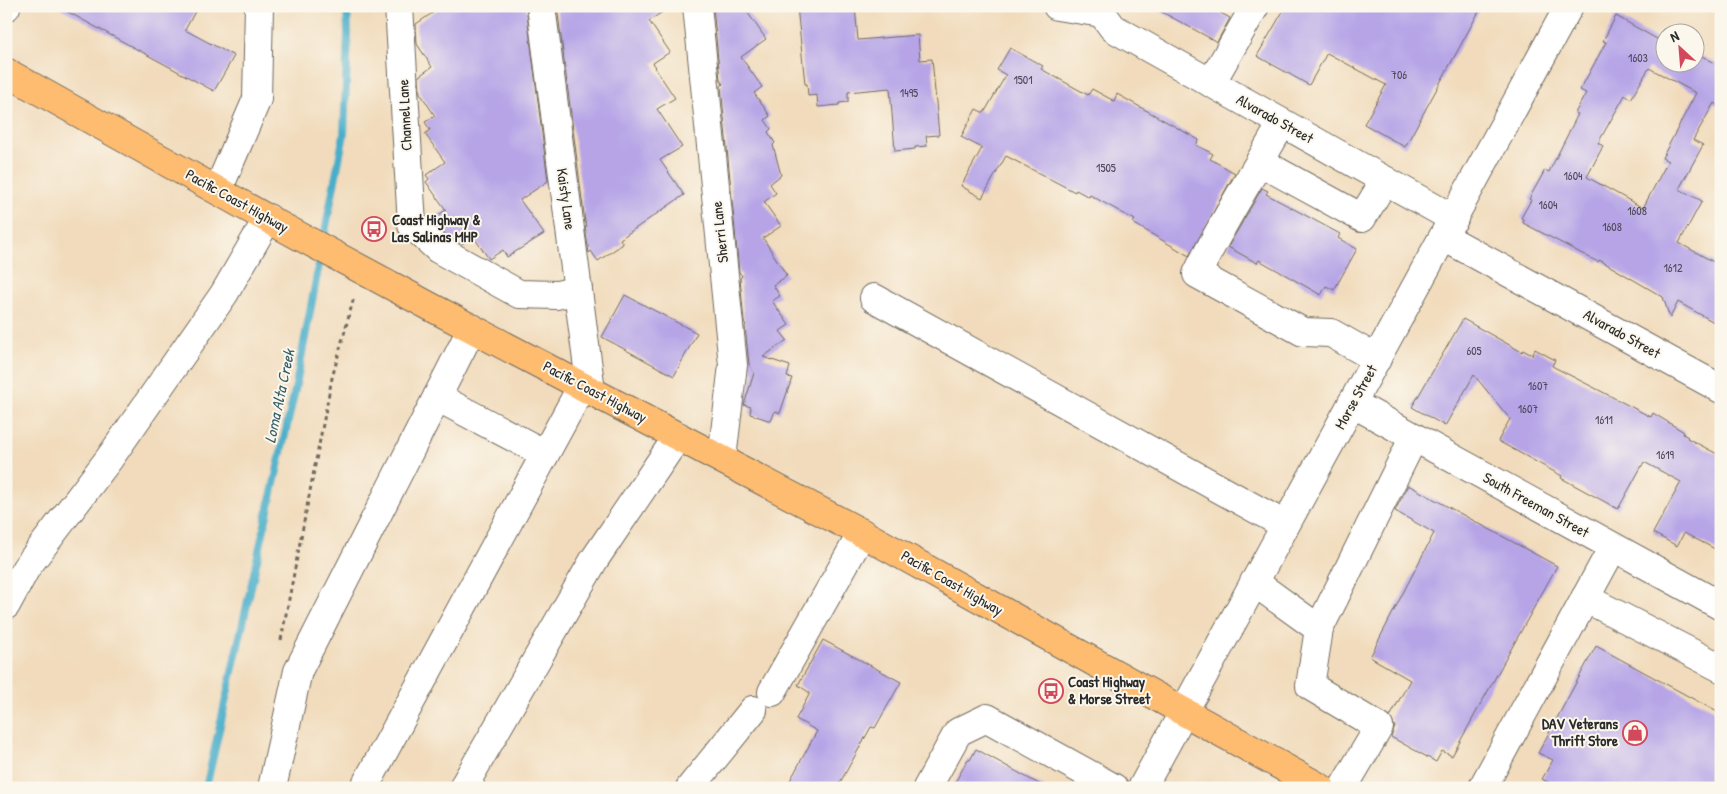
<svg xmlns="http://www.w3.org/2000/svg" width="1727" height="794" font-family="'Patrick Hand',sans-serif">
<rect width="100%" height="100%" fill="#fbf7ec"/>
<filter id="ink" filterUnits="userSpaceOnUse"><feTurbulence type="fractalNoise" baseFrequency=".02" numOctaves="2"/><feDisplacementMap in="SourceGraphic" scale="10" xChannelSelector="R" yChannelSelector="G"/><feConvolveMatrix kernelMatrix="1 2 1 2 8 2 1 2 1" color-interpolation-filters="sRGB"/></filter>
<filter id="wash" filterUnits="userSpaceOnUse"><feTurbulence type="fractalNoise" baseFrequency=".0096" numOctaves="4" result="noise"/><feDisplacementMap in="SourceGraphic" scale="20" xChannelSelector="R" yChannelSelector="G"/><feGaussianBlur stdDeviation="1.12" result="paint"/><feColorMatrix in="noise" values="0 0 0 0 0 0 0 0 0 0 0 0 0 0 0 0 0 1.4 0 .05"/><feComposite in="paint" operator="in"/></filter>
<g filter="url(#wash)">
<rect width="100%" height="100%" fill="#f1dbbc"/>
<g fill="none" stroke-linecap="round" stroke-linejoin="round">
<g stroke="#4aaec9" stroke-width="8">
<polyline points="323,242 344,134 348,33 347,6"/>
<polyline points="206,788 295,390 321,254"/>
</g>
</g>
<g id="blocks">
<g fill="#b6a4e7" fill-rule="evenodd">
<polygon points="57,6 198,6 185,30 234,56 214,91"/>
<polygon points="443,6 526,6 548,181 520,200 544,234 507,257 503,250 489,259 473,236 462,244 447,236 432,219 446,210 426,182 429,179 426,175 445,162 425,134 430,130 425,122 435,116 420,93 419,76 432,67 417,44 416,24"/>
<polygon points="557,6 671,6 649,21 670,52 653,63 656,67 655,68 675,98 657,109 682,147 660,160 684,195 620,239 623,244 598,261 591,251 589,253 585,227 587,226 585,222"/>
<polygon points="713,6 743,6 766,39 741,57 762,87 754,93 770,116 765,120 771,129 768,132 775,143 773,145 781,175 770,184 776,193 764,202 781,226 763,238 787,276 773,285 780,296 772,301 789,325 780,331 787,340 763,357 790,366 787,377 792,378 780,413 775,411 771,421 750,414 751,407 744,405 754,373 749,364 745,326 746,325 744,322 740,278 742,276 739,272 721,86 723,84 720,80"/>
<polygon points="797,6 855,6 858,40 918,35 920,60 932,59 939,135 926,136 927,146 915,147 915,149 895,151 890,88 848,92 848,102 839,103 839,105 818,107 817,95 808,96 807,84 805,84"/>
<polygon points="1151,6 1208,6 1230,18 1217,42"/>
<polygon points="1286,6 1482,6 1405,147 1364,124 1386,85 1327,53 1309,85 1257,56"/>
<path d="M1616 16 1664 43V62H1694V52L1721 66V108L1714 103 1693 140 1703 145 1679 189 1702 201 1679 243 1721 266V326L1678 302 1670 318 1663 297 1603 262 1599 260 1598 262 1523 223 1524 220 1521 218 1531 200 1529 199 1545 170 1549 172 1578 114 1575 113 1586 93 1580 90 1606 42 1603 41ZM1649 68 1696 93 1662 158 1668 161 1643 208 1587 177 1603 146 1598 143 1625 95 1631 99Z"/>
<polygon points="1010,48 1043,66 1041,69 1088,95 1092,89 1114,101 1117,94 1199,140 1196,145 1213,154 1210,159 1235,173 1189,256 1133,223 1135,220 1090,195 1089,197 1076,190 1075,192 1006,156 982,198 961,186 982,148 961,137 976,109 984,113 1006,75 997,70"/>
<polygon points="1262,188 1268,191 1266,194 1340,234 1338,238 1357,249 1334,290 1326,286 1321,295 1259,260 1257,263 1228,247"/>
<polygon points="625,295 697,333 674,376 602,337"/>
<polygon points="1463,319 1522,352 1523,350 1532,355 1535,349 1555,360 1552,366 1651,417 1653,413 1684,432 1683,434 1688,437 1687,438 1721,456 1721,552 1684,533 1677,546 1653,533 1681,482 1644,462 1618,509 1561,478 1562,476 1498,441 1510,419 1474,375 1445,426 1412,407"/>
<polygon points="1408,485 1557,566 1452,756 1442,751 1436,762 1391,737 1395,727 1390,717 1410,680 1370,657 1434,533 1395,511"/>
<polygon points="823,640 901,682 875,728 871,727 837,788 786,788 817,731 796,719 810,693 798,685"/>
<polygon points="1596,646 1721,714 1721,788 1558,788 1542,779 1553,760 1538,753"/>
<polygon points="976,749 1046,788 952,788 968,759 970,760"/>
</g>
</g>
</g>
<g filter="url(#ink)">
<use href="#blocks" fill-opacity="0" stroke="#70695e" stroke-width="1"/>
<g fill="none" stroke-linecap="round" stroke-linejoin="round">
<defs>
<g id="minor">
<polyline points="399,6 412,225 438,249 519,294 557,295 578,290"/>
<polyline points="541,6 591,391"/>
<polyline points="697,6 733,365 722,458"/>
<polyline points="1057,6 1102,13"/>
<polyline points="1100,6 1102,13 1113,28 1454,219"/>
<polyline points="6,7 6,6"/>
<polyline points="1211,83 1255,6"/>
<path d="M1282 123C1254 173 1222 222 1197 274L1303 332 1331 333 1377 359"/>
<polyline points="1260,162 1362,218 1385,180"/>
<polyline points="218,190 257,99 259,6"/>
<polyline points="1444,237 1721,389"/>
<polyline points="874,298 1285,525"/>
<polyline points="437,397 545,454"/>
<polyline points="1352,403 1721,606"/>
<polyline points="1254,582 1319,629"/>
<polyline points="1585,598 1721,668"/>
<polyline points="6,605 26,568 109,459 224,294 268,218"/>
<polyline points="772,692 862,533"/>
<polyline points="272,788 298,671 472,328"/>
<polyline points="364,788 582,386"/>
<polyline points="471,788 465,784 594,560 678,436"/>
<polyline points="690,788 753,710"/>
<polyline points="927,788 958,732 987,718 1114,788"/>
<polyline points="1142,788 1569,6"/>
<polyline points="1343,788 1379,727 1310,686 1319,629 1414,437"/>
<polyline points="1488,788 1484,785 1613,547"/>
</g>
<polyline id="major" points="6,72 277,224 431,307 862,533 1321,788"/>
</defs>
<use href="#minor" stroke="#70695e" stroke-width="30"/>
<use href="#major" stroke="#70695e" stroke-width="30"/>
<polyline stroke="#70695e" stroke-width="3" stroke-dasharray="4 4" stroke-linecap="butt" points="281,640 332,378 354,297"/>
<use href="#minor" stroke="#fff" stroke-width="28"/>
<use href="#major" stroke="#febc70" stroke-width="28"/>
</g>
</g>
<defs>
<symbol id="bus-ring" viewBox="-11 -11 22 22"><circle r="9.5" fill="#fbf7ec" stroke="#d1495b" stroke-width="1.5"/><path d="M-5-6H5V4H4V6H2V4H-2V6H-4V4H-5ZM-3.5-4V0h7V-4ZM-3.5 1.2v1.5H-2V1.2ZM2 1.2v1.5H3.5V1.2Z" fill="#d1495b"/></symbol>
<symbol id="shop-ring" viewBox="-11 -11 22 22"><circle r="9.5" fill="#fbf7ec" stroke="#d1495b" stroke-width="1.5"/><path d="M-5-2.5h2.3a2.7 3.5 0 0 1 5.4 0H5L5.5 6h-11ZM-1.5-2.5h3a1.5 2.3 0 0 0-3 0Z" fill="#d1495b"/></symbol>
</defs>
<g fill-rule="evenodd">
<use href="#bus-ring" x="360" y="215" width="28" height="28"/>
<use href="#bus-ring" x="1037" y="677" width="28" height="28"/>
<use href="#shop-ring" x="1621" y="719" width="28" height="28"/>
</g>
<g text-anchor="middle" stroke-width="4" stroke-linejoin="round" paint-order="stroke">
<g font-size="12" fill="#4e495a">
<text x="1638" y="62">1603</text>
<text x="1399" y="79">706</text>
<text x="1023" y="84">1501</text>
<text x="909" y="97">1495</text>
<text x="1106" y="172">1505</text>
<text x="1573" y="180">1604</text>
<text x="1548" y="209">1604</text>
<text x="1637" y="215">1608</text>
<text x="1612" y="231">1608</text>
<text x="1673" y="272">1612</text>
<text x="1474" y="355">605</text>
<text x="1538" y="390">1607</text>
<text x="1528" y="413">1607</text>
<text x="1604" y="424">1611</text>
<text x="1665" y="459">1619</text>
</g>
<g font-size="15" fill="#2b2b2b" stroke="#fbf7ec">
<text transform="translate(405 115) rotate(-93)" y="5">Channel Lane</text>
<text transform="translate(1275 119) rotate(29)" y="5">Alvarado Street</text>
<text transform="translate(566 199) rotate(82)" y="5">Kaisty Lane</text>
<text transform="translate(237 201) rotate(29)" y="5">Pacific Coast Highway</text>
<text transform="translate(720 232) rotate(-96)" y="5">Sherri Lane</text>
<text transform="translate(1622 334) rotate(29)" y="5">Alvarado Street</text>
<text transform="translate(595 392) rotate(28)" y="5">Pacific Coast Highway</text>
<text transform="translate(1356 397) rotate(-61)" y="5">Morse Street</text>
<text transform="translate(1536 505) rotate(29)" y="5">South Freeman Street</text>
<text transform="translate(952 583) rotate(30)" y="5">Pacific Coast Highway</text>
</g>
<g font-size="15" font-weight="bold" fill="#2b2b2b" stroke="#fbf7ec" text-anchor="start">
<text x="392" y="225">Coast Highway &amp;<tspan x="392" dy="17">Las Salinas MHP</tspan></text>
<text x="1068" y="687">Coast Highway<tspan x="1068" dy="17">&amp; Morse Street</tspan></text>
<text x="1618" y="729" text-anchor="end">DAV Veterans<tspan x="1618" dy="17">Thrift Store</tspan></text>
</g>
<g font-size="16" font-style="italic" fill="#375f6a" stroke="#fbf7ec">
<text transform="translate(279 396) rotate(-78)" y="6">Loma Alta Creek</text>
</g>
</g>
<rect width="1727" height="794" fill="none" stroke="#fbf7ec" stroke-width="25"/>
<g transform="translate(1680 48) rotate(334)"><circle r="24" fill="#fbf7ec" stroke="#a8a59f"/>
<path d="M0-4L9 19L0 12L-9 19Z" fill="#d1495b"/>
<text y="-8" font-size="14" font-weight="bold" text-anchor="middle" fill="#2b2b2b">N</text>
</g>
</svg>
